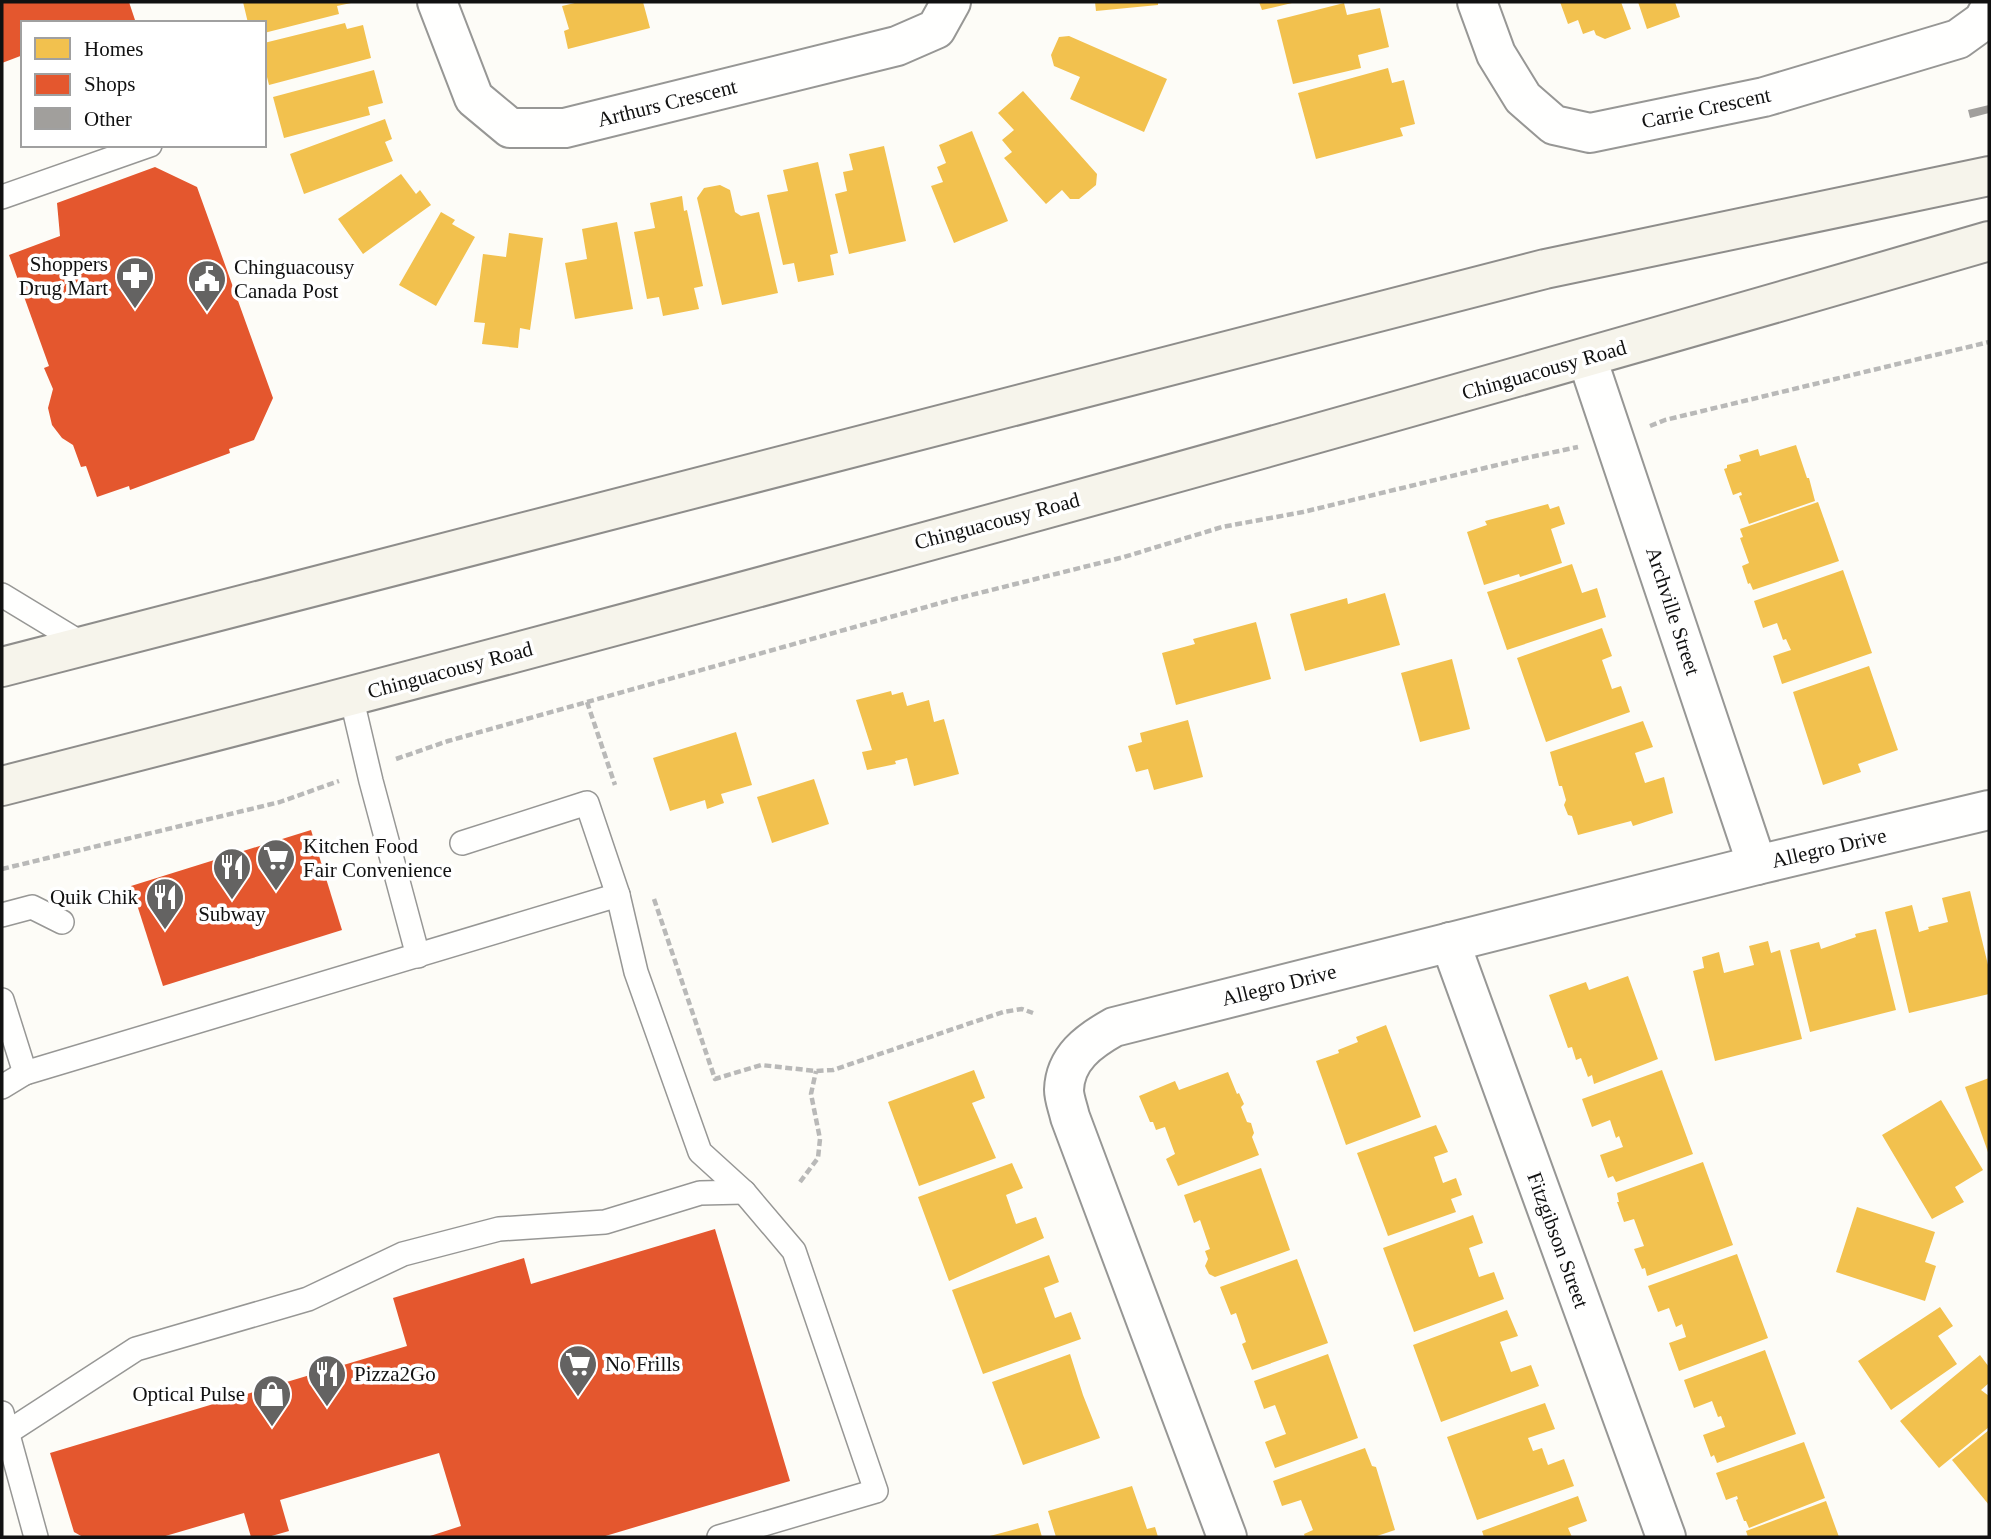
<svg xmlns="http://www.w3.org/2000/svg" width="1991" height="1539" font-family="Georgia,serif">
<rect width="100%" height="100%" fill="#fdfcf7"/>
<g fill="#f2c14e">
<polygon points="243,2 351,2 351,3 337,6 339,14 264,33 264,23 248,23"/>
<polygon points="579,2 643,2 650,28 568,49 564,31 569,29 562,6"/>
<polygon points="1095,2 1158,2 1158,5 1096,11"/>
<polygon points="1259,2 1292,2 1292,3 1262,10"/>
<polygon points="1560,2 1621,2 1631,29 1605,39 1596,35 1594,30 1583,34 1578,20 1568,24"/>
<polygon points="1638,2 1675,2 1680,17 1647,29"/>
<polygon points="1344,3 1347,15 1380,8 1389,47 1358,55 1361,68 1293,84 1277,20"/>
<polygon points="345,23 347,29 363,25 371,58 269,85 264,65 264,43"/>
<polygon points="1069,36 1167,79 1144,132 1070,99 1080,77 1054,66 1051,55 1059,37"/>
<polygon points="1388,68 1392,83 1404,80 1415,124 1400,128 1403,136 1316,159 1298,93"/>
<polygon points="374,70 383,103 368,107 370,115 284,138 273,97"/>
<polygon points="1023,91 1097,174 1096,185 1079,199 1070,199 1062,190 1046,204 1004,158 1012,152 1002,140 1014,130 998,113"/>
<polygon points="385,119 392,139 385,142 393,161 304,194 290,154"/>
<polygon points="972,131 1008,221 954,243 931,186 943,182 937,167 946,163 939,145"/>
<polygon points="884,146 906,241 849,254 835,194 847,191 843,172 853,170 849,154"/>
<polygon points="818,162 838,253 830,255 834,275 798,282 794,263 783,265 767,195 788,191 783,170"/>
<polygon points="401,174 416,194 420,190 431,205 363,254 338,219"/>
<polygon points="720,185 730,190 735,212 741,216 759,212 778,293 722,305 697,198 704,188"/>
<polygon points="682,196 684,211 687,210 703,286 694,288 699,309 663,316 659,297 647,299 634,232 655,228 650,203"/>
<polygon points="441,212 455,220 452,224 475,237 436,306 399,285"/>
<polygon points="617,222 633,309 575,319 565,263 587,259 582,229"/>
<polygon points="509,233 543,238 530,330 520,328 518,348 482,344 485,323 474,322 483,254 506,257"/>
<polygon points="1796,445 1807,478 1809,478 1815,501 1749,524 1739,496 1742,495 1741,492 1733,495 1724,469 1727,468 1727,465 1741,461 1739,455 1758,449 1760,456"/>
<polygon points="1818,502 1839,561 1753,590 1750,583 1748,584 1742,566 1749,563 1740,538 1743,537 1740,529"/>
<polygon points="1548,504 1550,509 1559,506 1565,524 1551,529 1562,563 1520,577 1519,574 1484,585 1467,532 1487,525 1485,521"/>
<polygon points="1572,564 1582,593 1597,588 1606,617 1507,650 1487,592"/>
<polygon points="1843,570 1872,653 1782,684 1773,656 1791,650 1786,639 1783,640 1777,623 1763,628 1754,601"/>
<polygon points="1385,593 1400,645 1305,671 1290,614 1347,598 1348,604"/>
<polygon points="1256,622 1271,679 1176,705 1162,653 1195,644 1193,639"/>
<polygon points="1602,628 1612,656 1602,660 1612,689 1621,686 1630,712 1546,742 1517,658"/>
<polygon points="1452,659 1470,729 1420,742 1401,673"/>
<polygon points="1869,666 1898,750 1858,764 1861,772 1823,785 1793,692"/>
<polygon points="891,691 892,695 903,692 907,706 929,700 934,722 944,719 959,774 914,786 907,758 895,761 896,764 867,770 862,752 872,750 856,700"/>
<polygon points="1188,720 1203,777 1154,790 1148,769 1136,772 1128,746 1142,742 1140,733"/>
<polygon points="1643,721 1653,747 1635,753 1645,783 1664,777 1673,813 1633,826 1631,821 1578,835 1572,816 1568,815 1564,805 1566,800 1562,786 1559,786 1550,752"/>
<polygon points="736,732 752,785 721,794 724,803 707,809 705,800 670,811 653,758"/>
<polygon points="814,779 829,824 772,843 757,797"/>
<polygon points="1970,891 1989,969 1989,994 1909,1013 1885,912 1912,905 1919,932 1929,929 1928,927 1948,922 1942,898"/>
<polygon points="1876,929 1896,1010 1810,1032 1790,950 1819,942 1821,949 1856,937 1855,934"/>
<polygon points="1768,941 1771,953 1780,950 1802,1039 1715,1061 1693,971 1704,968 1702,957 1719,952 1724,973 1754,965 1749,946"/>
<polygon points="1628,976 1658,1059 1594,1084 1592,1075 1588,1077 1581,1058 1576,1060 1572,1047 1568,1048 1549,995 1586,982 1589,990"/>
<polygon points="1386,1025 1421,1117 1346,1145 1316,1061 1339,1053 1338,1050 1358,1042 1356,1037"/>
<polygon points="974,1070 985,1098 972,1103 996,1158 919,1186 888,1102"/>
<polygon points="1662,1070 1693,1154 1616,1182 1613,1176 1608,1178 1600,1155 1623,1147 1619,1136 1616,1138 1610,1120 1592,1127 1582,1099"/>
<polygon points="1228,1072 1237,1094 1239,1093 1244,1104 1241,1107 1247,1122 1251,1123 1254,1133 1252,1137 1259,1155 1178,1186 1166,1159 1175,1154 1165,1127 1156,1130 1153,1122 1150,1122 1139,1096 1175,1081 1179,1090"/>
<polygon points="1989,1078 1989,1155 1965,1087"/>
<polygon points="1941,1100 1983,1170 1955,1187 1964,1202 1932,1219 1882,1135"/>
<polygon points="1436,1125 1448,1152 1434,1157 1443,1183 1456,1178 1462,1195 1451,1199 1456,1212 1388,1236 1357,1153"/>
<polygon points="1703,1162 1733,1245 1647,1276 1645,1268 1642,1269 1634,1249 1644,1246 1634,1219 1624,1222 1617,1202 1619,1202 1617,1193"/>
<polygon points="1012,1163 1023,1188 1006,1195 1016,1224 1036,1217 1044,1238 949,1281 918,1197"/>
<polygon points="1261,1168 1290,1250 1215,1277 1209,1274 1205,1266 1208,1259 1205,1251 1210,1249 1200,1220 1194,1223 1184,1195"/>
<polygon points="1857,1207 1935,1232 1925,1262 1936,1266 1925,1301 1836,1272"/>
<polygon points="1473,1215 1483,1243 1469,1248 1479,1277 1494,1272 1504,1299 1414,1332 1383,1248"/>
<polygon points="1737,1254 1768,1338 1679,1371 1669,1343 1686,1337 1682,1324 1676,1327 1669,1308 1658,1312 1648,1286"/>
<polygon points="1049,1255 1059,1282 1044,1288 1055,1318 1071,1312 1081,1339 983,1374 952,1290"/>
<polygon points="1297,1259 1328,1343 1252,1370 1242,1344 1246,1342 1236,1313 1231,1315 1220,1287"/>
<polygon points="1940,1307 1953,1326 1938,1336 1957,1364 1891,1410 1858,1361"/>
<polygon points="1507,1310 1518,1336 1500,1342 1511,1372 1531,1365 1539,1386 1441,1422 1413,1345"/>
<polygon points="1765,1350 1796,1434 1717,1463 1714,1455 1711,1457 1703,1435 1725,1427 1721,1416 1718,1417 1712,1401 1694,1408 1684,1380"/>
<polygon points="1070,1354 1083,1395 1100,1438 1023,1465 992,1382"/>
<polygon points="1328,1354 1358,1438 1275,1468 1265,1442 1286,1434 1275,1405 1264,1409 1254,1381"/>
<polygon points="1980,1355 1989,1367 1989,1383 1981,1390 1989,1396 1989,1427 1939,1468 1900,1421"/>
<polygon points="1545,1403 1555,1429 1528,1438 1533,1451 1542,1448 1548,1465 1564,1459 1574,1486 1477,1520 1447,1437"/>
<polygon points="1989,1430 1989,1505 1952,1460"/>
<polygon points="1804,1442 1825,1498 1749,1528 1746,1521 1744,1521 1736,1500 1738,1499 1737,1496 1726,1500 1716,1473"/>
<polygon points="1365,1448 1372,1466 1376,1467 1395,1530 1374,1537 1305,1537 1304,1534 1313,1530 1301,1500 1282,1506 1273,1481"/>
<polygon points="1132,1486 1147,1529 1155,1527 1158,1537 1056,1537 1048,1511"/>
<polygon points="1578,1496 1587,1521 1568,1528 1572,1537 1484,1537 1482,1531"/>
<polygon points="1826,1501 1839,1537 1748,1537 1746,1531"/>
<polygon points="1038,1523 1042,1537 990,1537 990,1536"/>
</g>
<g fill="#e4572e">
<polygon points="2,2 129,2 136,23 23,23 23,55 2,63"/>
<polygon points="155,167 197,187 273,398 254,440 229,449 230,453 130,490 129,486 97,497 86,466 81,467 73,445 62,438 52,425 48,408 53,389 44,368 49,366 9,255 60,236 57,203"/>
<polygon points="311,830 342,930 163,986 131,886"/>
<polygon points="715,1229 790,1481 602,1537 427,1537 461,1526 439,1453 280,1500 289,1531 268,1537 251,1537 244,1513 162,1537 83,1537 74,1532 50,1453 407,1346 393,1298 524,1258 531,1284"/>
</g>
<polygon fill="#a19f9c" points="1989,105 1989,113 1970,118 1968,110"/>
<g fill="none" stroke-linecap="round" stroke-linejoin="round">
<defs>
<g id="lane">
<polyline points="2,197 150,145"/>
<polyline points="2,595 86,646"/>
<polyline points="351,696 371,781 418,956"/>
<polyline points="462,843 587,803 618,895 636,972 700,1152 744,1192 794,1251 876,1491 719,1537"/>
<polyline points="2,915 32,907 62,922"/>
<polyline points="2,1000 25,1073"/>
<polyline points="2,1087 25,1073 618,895"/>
<polyline points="2,1413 36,1537"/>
<polyline points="2,1436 136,1349 308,1299 403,1254 499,1229 605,1222 700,1193 744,1192"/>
</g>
<g id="street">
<polyline points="437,2 474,98 510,128 565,128 897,46 936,29 951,2"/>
<polyline points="1477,2 1496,54 1523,98 1554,125 1590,133 1764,97 1958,39 1983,21 1989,10"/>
<polyline points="1587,358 1757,865"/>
<polyline points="1450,942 1666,1537"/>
<path d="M1227 1537 1070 1117C1068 1108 1064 1098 1064 1090 1065 1058 1089 1041 1114 1027L1757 865 1989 810"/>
</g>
<g id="secondary">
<polyline points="2,667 1545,269 1989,176"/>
<path d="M2 786C667 617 1330 433 1989 241"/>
</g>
</defs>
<use href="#lane" stroke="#979795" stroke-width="26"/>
<use href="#street" stroke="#979795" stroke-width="42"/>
<use href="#secondary" stroke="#8e8d8b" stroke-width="42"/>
<g stroke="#b9b9b8" stroke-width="4.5" stroke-dasharray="7 3.5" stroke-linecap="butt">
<polyline points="1650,426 1665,420 1989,342"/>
<polyline points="587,702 615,785"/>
<polyline points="396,759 448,741 951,600 1124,557 1222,527 1303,512 1526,458 1578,447"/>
<polyline points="2,869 280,802 339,781"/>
<polyline points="654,899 715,1079 761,1065 816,1071 833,1070 1003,1012 1022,1009 1033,1013"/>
<polyline points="800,1182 818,1158 820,1139 811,1094 816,1071"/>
</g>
<use href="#lane" stroke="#fffffe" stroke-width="23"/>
<use href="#street" stroke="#fffffe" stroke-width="38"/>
<use href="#secondary" stroke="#f6f4eb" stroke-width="38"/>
</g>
<defs>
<symbol id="pharmacy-pin" viewBox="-11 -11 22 30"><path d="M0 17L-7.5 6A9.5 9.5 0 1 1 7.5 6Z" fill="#646362" stroke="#fff"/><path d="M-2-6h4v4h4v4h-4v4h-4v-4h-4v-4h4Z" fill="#fff"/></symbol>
<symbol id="civic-pin" viewBox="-11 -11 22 30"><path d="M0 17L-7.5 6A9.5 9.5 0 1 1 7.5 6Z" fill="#646362" stroke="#fff"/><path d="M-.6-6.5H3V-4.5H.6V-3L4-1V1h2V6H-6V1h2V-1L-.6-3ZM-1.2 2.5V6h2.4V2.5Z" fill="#fff"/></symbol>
<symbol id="supermarket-pin" viewBox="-11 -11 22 30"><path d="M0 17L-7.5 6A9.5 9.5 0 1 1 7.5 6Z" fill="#646362" stroke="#fff"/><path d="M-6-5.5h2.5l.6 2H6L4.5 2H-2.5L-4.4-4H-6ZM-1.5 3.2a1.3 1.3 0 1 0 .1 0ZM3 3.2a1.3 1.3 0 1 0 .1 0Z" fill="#fff"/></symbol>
<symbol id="restaurant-pin" viewBox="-11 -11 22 30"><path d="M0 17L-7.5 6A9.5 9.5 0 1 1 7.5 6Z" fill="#646362" stroke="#fff"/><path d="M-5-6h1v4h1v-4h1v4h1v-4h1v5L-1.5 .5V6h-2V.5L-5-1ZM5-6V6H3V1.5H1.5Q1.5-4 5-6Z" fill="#fff"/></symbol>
<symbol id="shop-pin" viewBox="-11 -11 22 30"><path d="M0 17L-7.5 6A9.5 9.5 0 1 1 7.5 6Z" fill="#646362" stroke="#fff"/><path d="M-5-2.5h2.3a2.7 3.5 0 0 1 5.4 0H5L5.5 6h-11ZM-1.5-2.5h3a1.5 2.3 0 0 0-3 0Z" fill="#fff"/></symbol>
</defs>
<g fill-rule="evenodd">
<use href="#pharmacy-pin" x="113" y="254" width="44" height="60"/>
<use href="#civic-pin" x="185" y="257" width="44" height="60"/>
<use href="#supermarket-pin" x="254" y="836" width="44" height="60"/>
<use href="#restaurant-pin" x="210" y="845" width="44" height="60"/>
<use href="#restaurant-pin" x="143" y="875" width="44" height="60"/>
<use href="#supermarket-pin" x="556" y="1342" width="44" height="60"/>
<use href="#restaurant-pin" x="305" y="1352" width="44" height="60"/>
<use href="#shop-pin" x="250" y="1372" width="44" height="60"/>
</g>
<g text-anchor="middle" stroke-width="7" stroke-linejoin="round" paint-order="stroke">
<g font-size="21" fill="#111" stroke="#fff">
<text transform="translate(667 103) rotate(-14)" y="7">Arthurs Crescent</text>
<text transform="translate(1706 108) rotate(-12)" y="7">Carrie Crescent</text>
<text transform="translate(1544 370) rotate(-16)" y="7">Chinguacousy Road</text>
<text transform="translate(997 521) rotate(-15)" y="7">Chinguacousy Road</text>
<text transform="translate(1673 611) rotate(72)" y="7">Archville Street</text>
<text transform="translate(450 670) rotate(-15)" y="7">Chinguacousy Road</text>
<text transform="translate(1829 848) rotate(-13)" y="7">Allegro Drive</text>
<text transform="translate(1279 985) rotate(-14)" y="7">Allegro Drive</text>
<text transform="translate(1558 1240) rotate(70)" y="7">Fitzgibson Street</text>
</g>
<g font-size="21" fill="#111" stroke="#fff" text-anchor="start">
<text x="108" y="271" text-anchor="end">Shoppers<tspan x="108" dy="24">Drug Mart</tspan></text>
<text x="234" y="274">Chinguacousy<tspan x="234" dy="24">Canada Post</tspan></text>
<text x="303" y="853">Kitchen Food<tspan x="303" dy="24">Fair Convenience</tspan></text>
<text x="138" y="904" text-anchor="end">Quik Chik</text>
<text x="232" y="921" text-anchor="middle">Subway</text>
<text x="605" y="1371">No Frills</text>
<text x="354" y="1381">Pizza2Go</text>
<text x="245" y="1401" text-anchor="end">Optical Pulse</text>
</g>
</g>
<rect width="1991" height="1539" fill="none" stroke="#111111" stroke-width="7"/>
<rect x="21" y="21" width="245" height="126" fill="#ffffff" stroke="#a0a0a0" stroke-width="2"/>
<rect x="35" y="38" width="35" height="21" fill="#f2c14e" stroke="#a0a0a0" stroke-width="2"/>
<text x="84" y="56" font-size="21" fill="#111111">Homes</text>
<rect x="35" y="74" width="35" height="21" fill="#e4572e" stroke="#a0a0a0" stroke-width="2"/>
<text x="84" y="91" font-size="21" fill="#111111">Shops</text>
<rect x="35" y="108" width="35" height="21" fill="#a19f9c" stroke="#a0a0a0" stroke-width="2"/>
<text x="84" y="126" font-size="21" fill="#111111">Other</text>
</svg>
